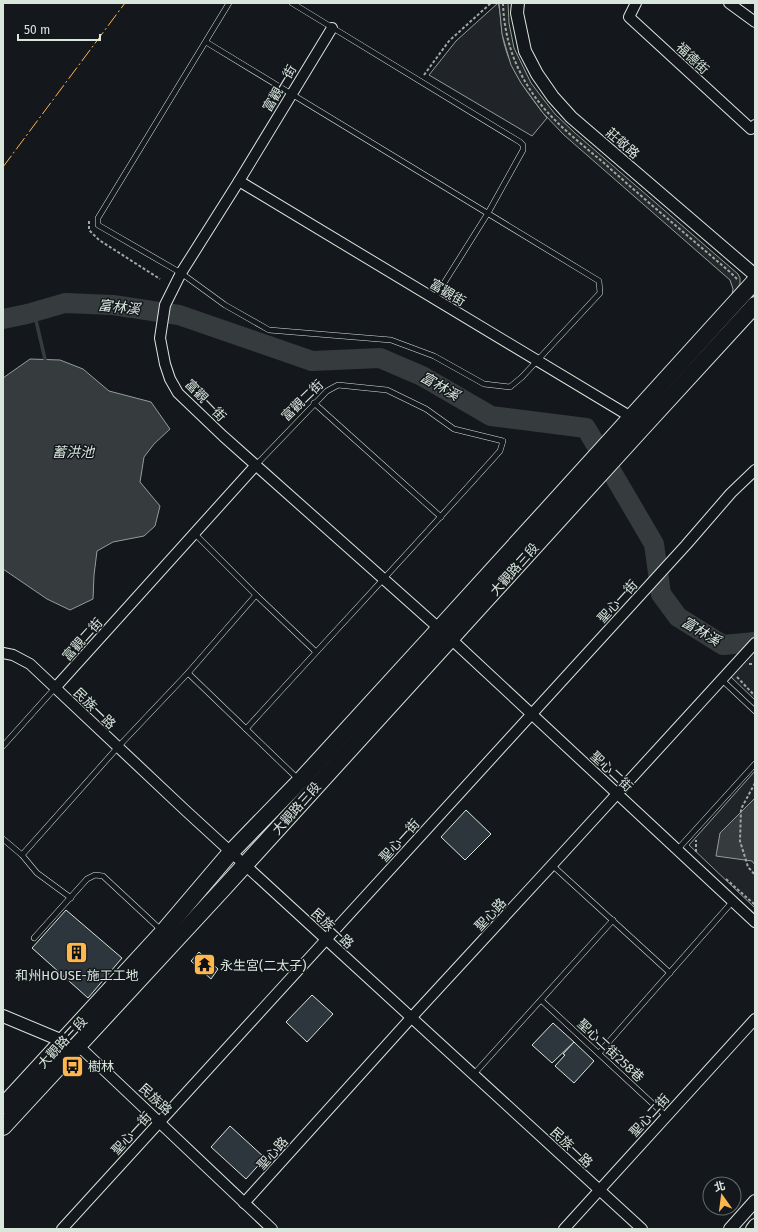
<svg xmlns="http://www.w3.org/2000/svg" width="758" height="1232" font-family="'Fira Sans','Noto Sans TC',sans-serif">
<rect width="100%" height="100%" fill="#14181c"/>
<g fill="#202428" stroke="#939e99">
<path d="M498 3C501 11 501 32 504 43 511 72 528 94 547 118L532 136 429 75 456 41Z"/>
<polygon points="755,651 755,700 731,677"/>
<polygon points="755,771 755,908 689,845"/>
</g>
<polygon fill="#24282b" stroke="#939e99" points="499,3 508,3 509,23 514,48 531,83 544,100 555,114 575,133 738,274 740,278 740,284 732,295 733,289 730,280 564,135 543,113 521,83 511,65 502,34"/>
<g fill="#363b3e" stroke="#939e99">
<polygon points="30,359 60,360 83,369 109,391 151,402 170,429 154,444 144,457 140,482 160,506 155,526 144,536 113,542 97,551 94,575 93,599 70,610 47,599 3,569 3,378"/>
<polygon points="755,798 755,865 752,861 716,856 720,833"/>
</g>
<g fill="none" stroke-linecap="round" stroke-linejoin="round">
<polyline stroke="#363b3e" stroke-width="3.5" points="34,312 45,359"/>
<polyline stroke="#363b3e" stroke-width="20" points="3,319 27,314 65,303 113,305 179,315 312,361 380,358 422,376 491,416 586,428 654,544 661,594 678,617 723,645 755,642"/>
</g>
<g fill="#2c363c" stroke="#d8e6dc">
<polygon points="466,810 491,834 465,860 441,837"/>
<polygon points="66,910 122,958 88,998 32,948"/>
<polygon points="199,952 218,969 211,979 191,961"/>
<polygon points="312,995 333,1014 307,1042 286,1022"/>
<polygon points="553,1023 574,1042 552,1063 532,1045"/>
<polygon points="574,1042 594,1061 574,1083 555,1066 565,1055 563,1054"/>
<polygon points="230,1126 265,1158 246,1179 211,1147"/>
</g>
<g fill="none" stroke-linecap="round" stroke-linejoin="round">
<defs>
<g id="service">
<polyline points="292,3 520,142 523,145 523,150 488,213 434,299"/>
<polyline points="206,42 599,281 600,293 522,377 510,387 484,384 434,356 391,340 269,330 225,305 181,273 98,225 98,218 229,3"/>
<polyline points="314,403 441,517"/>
<polyline points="195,534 256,595 316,652"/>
<polyline points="188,673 298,779"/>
<polyline points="722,680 755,711"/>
<path d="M246 729C330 636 416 545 500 451L503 441 454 429 426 409 387 390 338 385 327 391 256 465"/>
<polyline points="3,746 55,688"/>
<polyline points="3,839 22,855 37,873 71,898"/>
<polyline points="678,849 755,764"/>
<polyline points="22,855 118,747 188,673 256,595"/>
<polyline points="552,865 670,973"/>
<polyline points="34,938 87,879 95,875 103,876 161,930"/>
<polyline points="541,1000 666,1116"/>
<polyline points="599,1053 733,901"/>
<polyline points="474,1074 613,920"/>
</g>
<g id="minor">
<polyline points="636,3 629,17 751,129 755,125"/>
<polyline points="729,3 755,22"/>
<polyline points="332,28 239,181 181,273 165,305 160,338 165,364 170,379 178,393 223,436 451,639 755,922"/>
<polyline points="239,181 636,420"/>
<polyline points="3,653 13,655 30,664 185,810 642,1229"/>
<polyline points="55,688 256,465"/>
<polyline points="76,1047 84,1051 272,1229"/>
<polyline points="244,1203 411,1018 552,865 755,643"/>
<polyline points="62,1229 686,545 731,493 755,470"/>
<polyline points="564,1229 755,1019"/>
</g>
<g id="tertiary">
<polyline points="518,3 517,13 525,51 537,74 553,97 571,117 755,275"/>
<polyline points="3,1016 70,1044"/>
<polyline points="730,1229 755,1201"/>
<polyline points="752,1229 755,1225"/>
</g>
<g id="primary">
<polyline points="3,1106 163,932 231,852 300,781 439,629 755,281"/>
<polyline points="3,1127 222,890 644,426 755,305"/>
</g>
</defs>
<use href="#service" stroke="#d8e6dc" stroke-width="6"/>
<use href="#minor" stroke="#d8e6dc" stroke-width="12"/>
<use href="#tertiary" stroke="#d8e6dc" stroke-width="14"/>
<use href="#primary" stroke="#d8e6dc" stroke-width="18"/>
<g stroke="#9da8a2" stroke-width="2" stroke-dasharray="3 2" stroke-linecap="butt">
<path d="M503 3C504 35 513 64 531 91 550 120 578 141 604 163 645 200 688 236 730 272L738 280"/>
<polyline points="424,75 449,41 491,3"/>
<polyline points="89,221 89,230 99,240 160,279"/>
<polyline points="749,664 755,664"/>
<polyline points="737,677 755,696"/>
<polyline points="755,783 741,809 740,841 748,867 755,875"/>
<polyline points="696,852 696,840"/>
<polyline points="726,879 755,905"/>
</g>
<use href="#service" stroke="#14181c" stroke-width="5"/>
<use href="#minor" stroke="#14181c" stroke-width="10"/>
<use href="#tertiary" stroke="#14181c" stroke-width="12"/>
<use href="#primary" stroke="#14181c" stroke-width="16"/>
<polyline stroke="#ffb74d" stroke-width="1" stroke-dasharray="14 3 2 3" stroke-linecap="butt" points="3,167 125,3"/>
</g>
<defs>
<symbol id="building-square" viewBox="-11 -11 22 22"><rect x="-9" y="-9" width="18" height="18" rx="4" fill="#ffb74d" stroke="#14181c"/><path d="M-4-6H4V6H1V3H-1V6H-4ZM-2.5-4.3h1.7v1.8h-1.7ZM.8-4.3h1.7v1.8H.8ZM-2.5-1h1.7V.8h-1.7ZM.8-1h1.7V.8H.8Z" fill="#111"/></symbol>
<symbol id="temple-square" viewBox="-11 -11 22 22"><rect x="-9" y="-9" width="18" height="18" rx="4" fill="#ffb74d" stroke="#14181c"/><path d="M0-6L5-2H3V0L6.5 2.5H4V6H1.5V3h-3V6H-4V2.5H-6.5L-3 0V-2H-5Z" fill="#111"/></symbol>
<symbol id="bus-square" viewBox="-11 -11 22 22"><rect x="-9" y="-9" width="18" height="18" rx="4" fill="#ffb74d" stroke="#14181c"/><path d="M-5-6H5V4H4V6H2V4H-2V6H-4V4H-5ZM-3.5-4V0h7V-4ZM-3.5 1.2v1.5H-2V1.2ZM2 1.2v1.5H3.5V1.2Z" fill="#111"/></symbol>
</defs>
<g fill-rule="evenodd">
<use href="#building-square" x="64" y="940" width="25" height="25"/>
<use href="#temple-square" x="192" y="952" width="25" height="25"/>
<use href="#bus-square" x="60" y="1054" width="25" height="25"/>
</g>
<g text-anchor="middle" stroke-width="3" stroke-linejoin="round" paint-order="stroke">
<g font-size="13" fill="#d8e6dc" stroke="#14181c">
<text transform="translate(693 58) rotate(43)" y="5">福德街</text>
<text transform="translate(279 88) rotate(-59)" y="5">富觀一街</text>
<text transform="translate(623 143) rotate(41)" y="5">莊敬路</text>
<text transform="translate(448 292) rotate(31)" y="5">富觀街</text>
<text transform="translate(206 400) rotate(46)" y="5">富觀一街</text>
<text transform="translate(302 400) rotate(-44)" y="5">富觀二街</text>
<text transform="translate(514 569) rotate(-48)" y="5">大觀路三段</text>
<text transform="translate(617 601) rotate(-48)" y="5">聖心一街</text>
<text transform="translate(82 639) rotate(-48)" y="5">富觀二街</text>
<text transform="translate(95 708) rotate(44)" y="5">民族一路</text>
<text transform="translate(612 771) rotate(43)" y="5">聖心二街</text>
<text transform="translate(296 808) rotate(-48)" y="5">大觀路三段</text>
<text transform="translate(399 840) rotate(-48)" y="5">聖心一街</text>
<text transform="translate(490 914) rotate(-47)" y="5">聖心路</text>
<text transform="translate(333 928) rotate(43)" y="5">民族一路</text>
<text transform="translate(62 1042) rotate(-47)" y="5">大觀路三段</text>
<text transform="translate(611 1050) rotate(43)" y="5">聖心二街258巷</text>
<text transform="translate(156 1099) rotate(43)" y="5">民族路</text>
<text transform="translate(649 1115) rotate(-48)" y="5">聖心二街</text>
<text transform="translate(131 1133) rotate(-48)" y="5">聖心一街</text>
<text transform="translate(572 1147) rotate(43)" y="5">民族一路</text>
<text transform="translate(272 1153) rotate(-48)" y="5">聖心路</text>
</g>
<g font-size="13" fill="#d8e6dc" stroke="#14181c" text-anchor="start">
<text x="220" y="970">永生宮(二太子)</text>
<text x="77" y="980" text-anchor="middle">和州HOUSE-施工工地</text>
<text x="88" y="1071">樹林</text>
</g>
<g font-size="14" font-style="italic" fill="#d8e6dc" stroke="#14181c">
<text transform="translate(119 307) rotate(6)" y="5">富林溪</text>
<text transform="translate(440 386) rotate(30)" y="5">富林溪</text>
<text x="73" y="457">蓄洪池</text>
<text transform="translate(701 631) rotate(31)" y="5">富林溪</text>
</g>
</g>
<rect width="758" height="1232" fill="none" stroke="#d8e6dc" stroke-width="8"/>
<g transform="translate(722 1196) rotate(346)"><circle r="19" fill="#14181c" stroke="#626a69"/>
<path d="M0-3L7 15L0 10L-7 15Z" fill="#ffb74d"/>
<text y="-6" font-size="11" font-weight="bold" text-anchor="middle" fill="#d8e6dc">北</text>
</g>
<path d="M18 34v6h82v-6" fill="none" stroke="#d8e6dc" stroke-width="2"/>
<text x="24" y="34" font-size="12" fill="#d8e6dc" stroke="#14181c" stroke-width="3" paint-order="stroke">50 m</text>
</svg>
